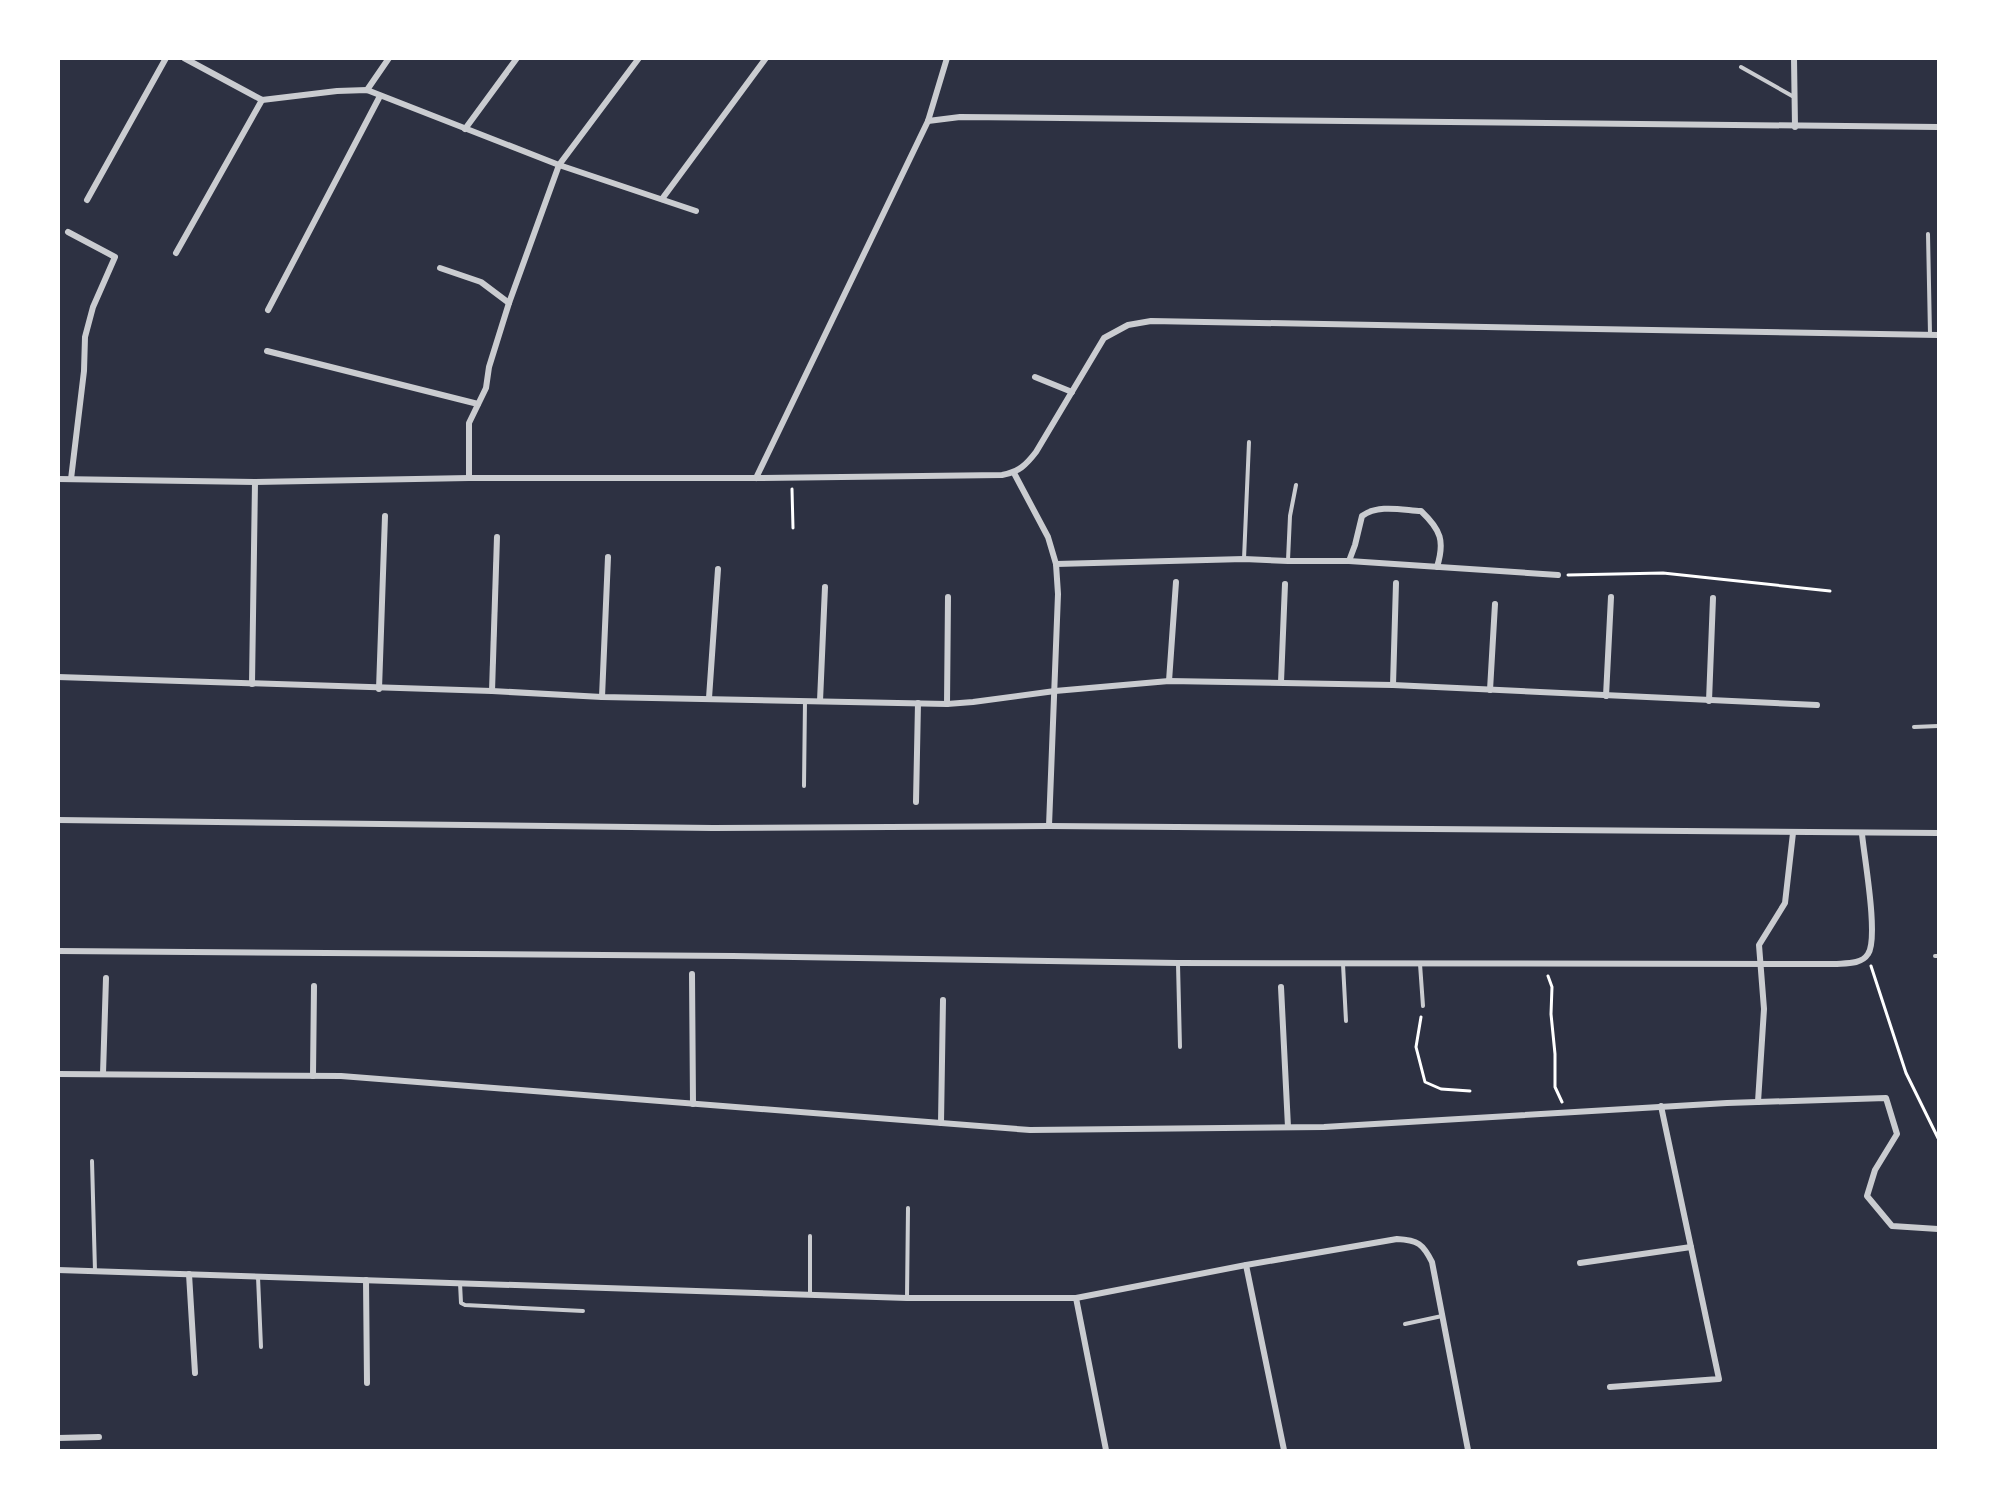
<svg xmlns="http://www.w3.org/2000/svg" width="1997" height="1509" font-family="Georgia,serif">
<rect width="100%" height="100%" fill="#2d3142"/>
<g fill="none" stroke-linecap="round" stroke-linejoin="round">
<g stroke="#fff" stroke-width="3">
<polyline points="792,489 793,528"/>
<polyline points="1568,575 1663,573 1830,591"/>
<polyline points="1871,966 1906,1073 1938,1138"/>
<polyline points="1548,976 1552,987 1551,1014 1555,1054 1555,1087 1562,1102"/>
<polyline points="1421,1017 1416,1047 1425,1082 1441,1089 1470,1091"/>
</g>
<g stroke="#caccd0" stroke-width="4">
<polyline points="1741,67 1794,97"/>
<polyline points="1928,234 1930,334"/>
<polyline points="1244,559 1249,442"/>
<polyline points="1288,560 1290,516 1296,485"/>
<polyline points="1914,727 1938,726"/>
<polyline points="804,786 805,701"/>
<polyline points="1935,956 1938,956"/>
<polyline points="1178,964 1180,1047"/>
<polyline points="1343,964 1346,1021"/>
<polyline points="1420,964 1423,1006"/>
<polyline points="92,1161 95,1271"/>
<polyline points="810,1236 810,1293"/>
<polyline points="258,1277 261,1347"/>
<polyline points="460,1283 461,1303 465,1305 583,1311"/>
<polyline points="907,1298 908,1208"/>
<polyline points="1405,1324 1442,1316"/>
</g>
<g stroke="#caccd0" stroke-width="6">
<polyline points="184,58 262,100 337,91 367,90 559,165 509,303 489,367 486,388 469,423 469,478"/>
<polyline points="639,58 559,165 696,211"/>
<polyline points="1794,58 1795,127"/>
<polyline points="367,90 389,58"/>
<polyline points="928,121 960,117 1938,127"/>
<polyline points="465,129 517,58"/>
<polyline points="662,199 766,58"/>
<polyline points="87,200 166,58"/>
<polyline points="68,232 115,257 93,307 85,337 84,371 71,479"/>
<polyline points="176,253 262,100"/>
<polyline points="440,268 481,282 509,303"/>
<polyline points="268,310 380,96"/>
<polyline points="267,351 478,404"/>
<polyline points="1035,377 1072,392"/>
<polyline points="1014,473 1048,537 1056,564 1058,594 1049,826"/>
<polyline points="756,478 928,121 947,58"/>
<path d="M58 479 255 482 469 478H756L1002 475C1019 472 1026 465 1036 452L1104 338 1128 325 1151 321 1938 335"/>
<path d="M1349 561 1355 545 1362 516C1378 504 1402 510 1421 511 1441 530 1445 541 1437 567"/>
<polyline points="1056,564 1244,559 1288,561 1349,561 1558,575"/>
<polyline points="58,677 492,691 602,697 947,704 973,702 1055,691 1169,681 1393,685 1817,705"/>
<polyline points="1169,681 1176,582"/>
<polyline points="1281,682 1285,584"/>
<polyline points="252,684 255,482"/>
<polyline points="1393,685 1396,583"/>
<polyline points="379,689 385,516"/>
<polyline points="1490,690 1495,604"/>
<polyline points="492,691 497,537"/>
<polyline points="1606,696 1611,597"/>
<polyline points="602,697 608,557"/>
<polyline points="709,698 718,569"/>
<polyline points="820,701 825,587"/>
<polyline points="1709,701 1713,598"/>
<polyline points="947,704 948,597"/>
<polyline points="916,802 918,703"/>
<polyline points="58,820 713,828 1049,826 1938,833"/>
<path d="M58 951 733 956 1178 963 1834 964C1845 963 1861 965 1868 954 1879 938 1864 856 1862 834"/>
<polyline points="692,974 693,1104"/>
<polyline points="1281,987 1288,1127"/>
<polyline points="58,1074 341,1076 1030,1130 1324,1127 1727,1103 1886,1098 1897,1134 1875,1170 1867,1196 1892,1226 1938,1229"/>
<polyline points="103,1074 106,978"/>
<polyline points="313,1076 314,986"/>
<polyline points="1758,1102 1764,1009 1759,945 1785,903 1793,833"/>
<polyline points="941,1123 943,1000"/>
<polyline points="1580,1263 1691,1247"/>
<polyline points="1246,1265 1284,1450"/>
<path d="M58 1270 907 1298H1076L1246 1265 1397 1239C1418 1240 1423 1244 1432 1262L1468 1450"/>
<polyline points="189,1274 195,1373"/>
<polyline points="366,1280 367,1383"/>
<polyline points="1076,1298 1106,1450"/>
<polyline points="1610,1387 1719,1379 1661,1106"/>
<polyline points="58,1438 99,1437"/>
</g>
</g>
<rect width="1997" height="1509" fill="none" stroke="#ffffff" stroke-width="120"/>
</svg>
